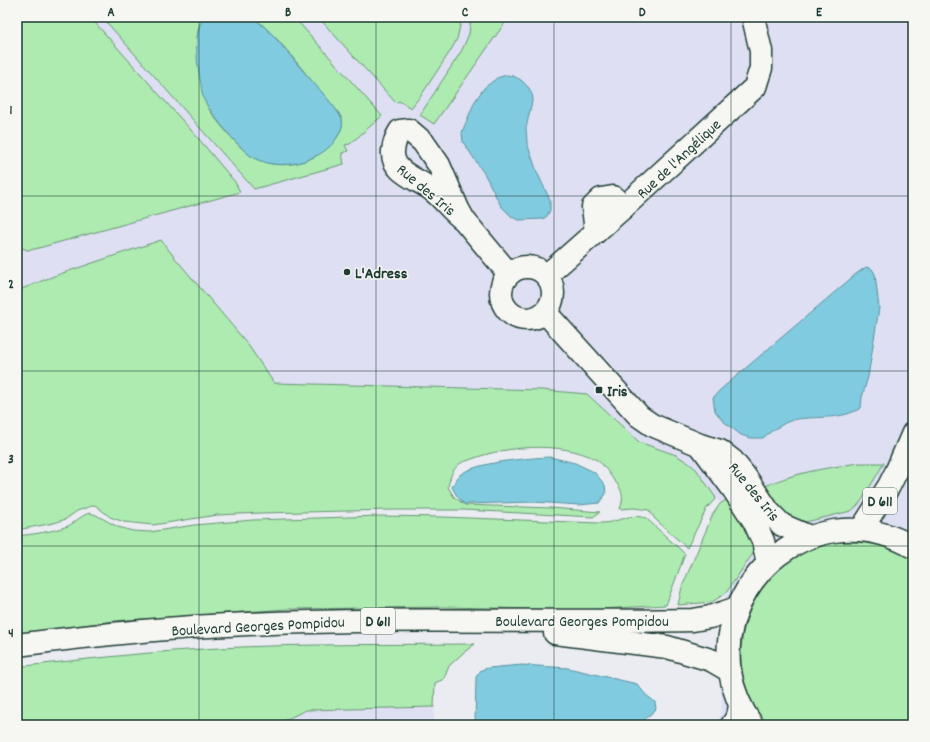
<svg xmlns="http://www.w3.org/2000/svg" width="930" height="742" font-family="Dekko,sans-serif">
<rect width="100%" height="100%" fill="#ebecf2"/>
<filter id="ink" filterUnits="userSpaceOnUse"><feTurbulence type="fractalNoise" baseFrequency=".025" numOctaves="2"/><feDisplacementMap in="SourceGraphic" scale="8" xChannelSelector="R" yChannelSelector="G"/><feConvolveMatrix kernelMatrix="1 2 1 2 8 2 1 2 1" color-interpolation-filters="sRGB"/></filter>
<g filter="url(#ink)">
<g fill="#dedff3" fill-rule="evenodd">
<path d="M17 17H913V725H713L720 716 722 701 717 653 720 623 726 593 758 546 728 499 720 504 696 469 687 462 676 455 639 442 587 394 542 390 274 383 246 342 175 258 161 240 54 276 17 291ZM497 78 529 88 533 97 532 106 526 128 527 143 537 172 550 200 543 219 519 220 493 188 463 142 462 132 475 101 484 88ZM866 267 879 308 868 377 862 397 861 408 834 417 797 419 772 430 720 390 856 274Z"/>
<polygon points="434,707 434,725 176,725 200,723 281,722 306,710"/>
</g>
<g fill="#adebb1" stroke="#669472">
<polygon points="17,17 90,17 198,138 235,182 240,192 35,249 27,250 18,246"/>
<path d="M102 17H204C191 35 199 60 203 79 205 88 205 101 209 109 216 121 244 154 256 159 283 172 318 162 336 139 339 135 344 126 342 119 339 111 322 93 316 86 297 64 276 33 252 17H294L382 116 350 144 345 145 348 151 342 153 344 164 254 189Z"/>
<polygon points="318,17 462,17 457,39 451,50 422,94 411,108 399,101 396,103"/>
<polygon points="471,17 509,17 434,124 420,115 462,50 469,34"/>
<path d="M161 240 175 258 246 342 274 383 542 390 587 394 639 442 676 455 687 462 696 469 716 498 707 508 687 548 655 519 649 510 634 508 620 509C625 496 622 489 613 479 608 472 602 462 595 459 561 441 506 446 472 459 467 461 461 462 458 465 451 472 450 478 448 487L454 497 465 505 551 508 600 512 593 517 464 510H390L261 513 217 515 153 525 124 522 110 517 95 505 77 511 66 519 54 523 17 530V291L54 276Z"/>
<path d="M859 463H884L862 500 857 506 851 511 806 522 788 518 761 488C791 473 826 468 859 463Z"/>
<polygon points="728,499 758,546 726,593 712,602 678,605 682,587 713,514 720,504"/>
<path d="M90 513 96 515 118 527 133 531 150 532 194 525 253 520 381 516 443 517 598 523C603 523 609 523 614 521 628 518 631 514 646 518L685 554 666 605 586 610 443 607 287 609 114 621 17 634V536C34 534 51 532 68 526 76 522 81 515 90 513Z"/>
<path d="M838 542C865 541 890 545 913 560V725H768C724 676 736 602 787 563 801 551 820 546 838 542Z"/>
<path d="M475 644 463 653 449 666 444 679 435 683 434 707 306 710 281 722 200 723 176 725H17V667C69 661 121 655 173 651 274 643 375 645 475 644Z"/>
</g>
<g fill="#80cbe0" stroke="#59929b">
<path d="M204 17H252C273 31 288 54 304 72 312 81 339 110 342 120 344 127 338 136 334 142 326 152 315 157 304 161 289 166 270 166 256 159 241 152 212 115 204 100 202 94 201 86 200 79 197 62 193 32 204 17Z"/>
<polygon points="506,75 513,76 521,80 529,88 533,97 526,128 527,143 537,172 550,200 550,210 547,216 543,219 519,220 512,217 501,206 485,175 463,142 462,132 475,101 484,88 497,78"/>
<path d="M866 267 872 269 875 274 879 308 868 377 862 397 861 408C841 420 820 416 798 419 787 420 771 431 763 438H751L741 435 723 421 715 411 713 398 720 390 856 274Z"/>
<path d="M550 457 575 463 594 472 605 485 606 494 599 503 579 505 534 502 464 504 457 496 452 487C455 483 457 477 461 474 478 462 528 458 550 457Z"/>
<polygon points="522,665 568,668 637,684 646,695 655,702 656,709 639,725 475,725 476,677 481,670 488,668"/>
</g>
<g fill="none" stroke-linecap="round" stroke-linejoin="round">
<defs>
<g id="minor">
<path d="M464 220C451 211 444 199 432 190 419 179 391 173 393 151 394 143 396 137 400 131L409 130 423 142 439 165 458 209 464 220 509 274"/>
<polyline points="596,232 593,207 601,199 613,197 624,207"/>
<circle cx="527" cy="293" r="26"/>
<polyline points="547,275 624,207 755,87 761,68 761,51 753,17"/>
<polyline points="545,312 639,416 652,425 700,445 720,451 733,461 745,476 769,512 782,525 810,537"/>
<polyline points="701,446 733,489 754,521 763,541 768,563"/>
<polyline points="732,725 738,716 740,706"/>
</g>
<g id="major">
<polyline points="861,530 889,486 897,470 913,433"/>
<polyline points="555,633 667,647 711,660 730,671"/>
<path d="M17 645C94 635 170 627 248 624 396 617 545 623 693 620L710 617 737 608"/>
<path d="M752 725C741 709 733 691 730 672 719 606 768 541 834 531 861 527 889 533 913 547"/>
</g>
</defs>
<use href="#minor" stroke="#1f3d34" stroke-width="25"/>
<use href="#major" stroke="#1f3d34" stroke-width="25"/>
<use href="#minor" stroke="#f6f6f2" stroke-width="22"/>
<use href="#major" stroke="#f6f6f2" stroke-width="22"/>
</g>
</g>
<path fill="none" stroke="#1f3d34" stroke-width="1" stroke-opacity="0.55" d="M199 17V725M376 17V725M554 17V725M731 17V725M17 196H913M17 371H913M17 546H913"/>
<g fill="#1f3d34" stroke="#f6f6f2" stroke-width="1.5">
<circle cx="347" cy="272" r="4"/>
<rect x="595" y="386" width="8" height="8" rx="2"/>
</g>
<g text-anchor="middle" stroke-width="3" stroke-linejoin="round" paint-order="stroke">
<g fill="#f6f6f2" stroke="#60746d" stroke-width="1">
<rect x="863" y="488" width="34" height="26" rx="3"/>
<rect x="361" y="608" width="34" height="26" rx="3"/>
</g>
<g font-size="15" font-weight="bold" fill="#1f3d34">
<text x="880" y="506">D 611</text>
<text x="378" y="626">D 611</text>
</g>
<g font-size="16" fill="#1f3d34" stroke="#f6f6f2">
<text transform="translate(678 158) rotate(-43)" y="6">Rue de l'Angélique</text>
<text transform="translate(427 189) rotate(40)" y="6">Rue des Iris</text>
<text transform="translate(755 491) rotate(51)" y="6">Rue des Iris</text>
<text x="582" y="626">Boulevard Georges Pompidou</text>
<text transform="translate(258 625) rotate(-3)" y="6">Boulevard Georges Pompidou</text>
</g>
<g font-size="16" font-weight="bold" fill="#1f3d34" stroke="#f6f6f2" text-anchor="start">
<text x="355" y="278">L'Adress</text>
<text x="607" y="396">Iris</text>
</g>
</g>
<rect width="930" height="742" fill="none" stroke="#f6f6f2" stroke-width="44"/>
<rect x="22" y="22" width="886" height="698" fill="none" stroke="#1f3d34" stroke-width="1.5"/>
<g font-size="13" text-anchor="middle" font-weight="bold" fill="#1f3d34">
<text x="111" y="16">A</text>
<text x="288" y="16">B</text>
<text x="465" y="16">C</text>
<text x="642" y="16">D</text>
<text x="819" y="16">E</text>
<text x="11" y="114">1</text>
<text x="11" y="288">2</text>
<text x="11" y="463">3</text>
<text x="11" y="637">4</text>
</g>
</svg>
